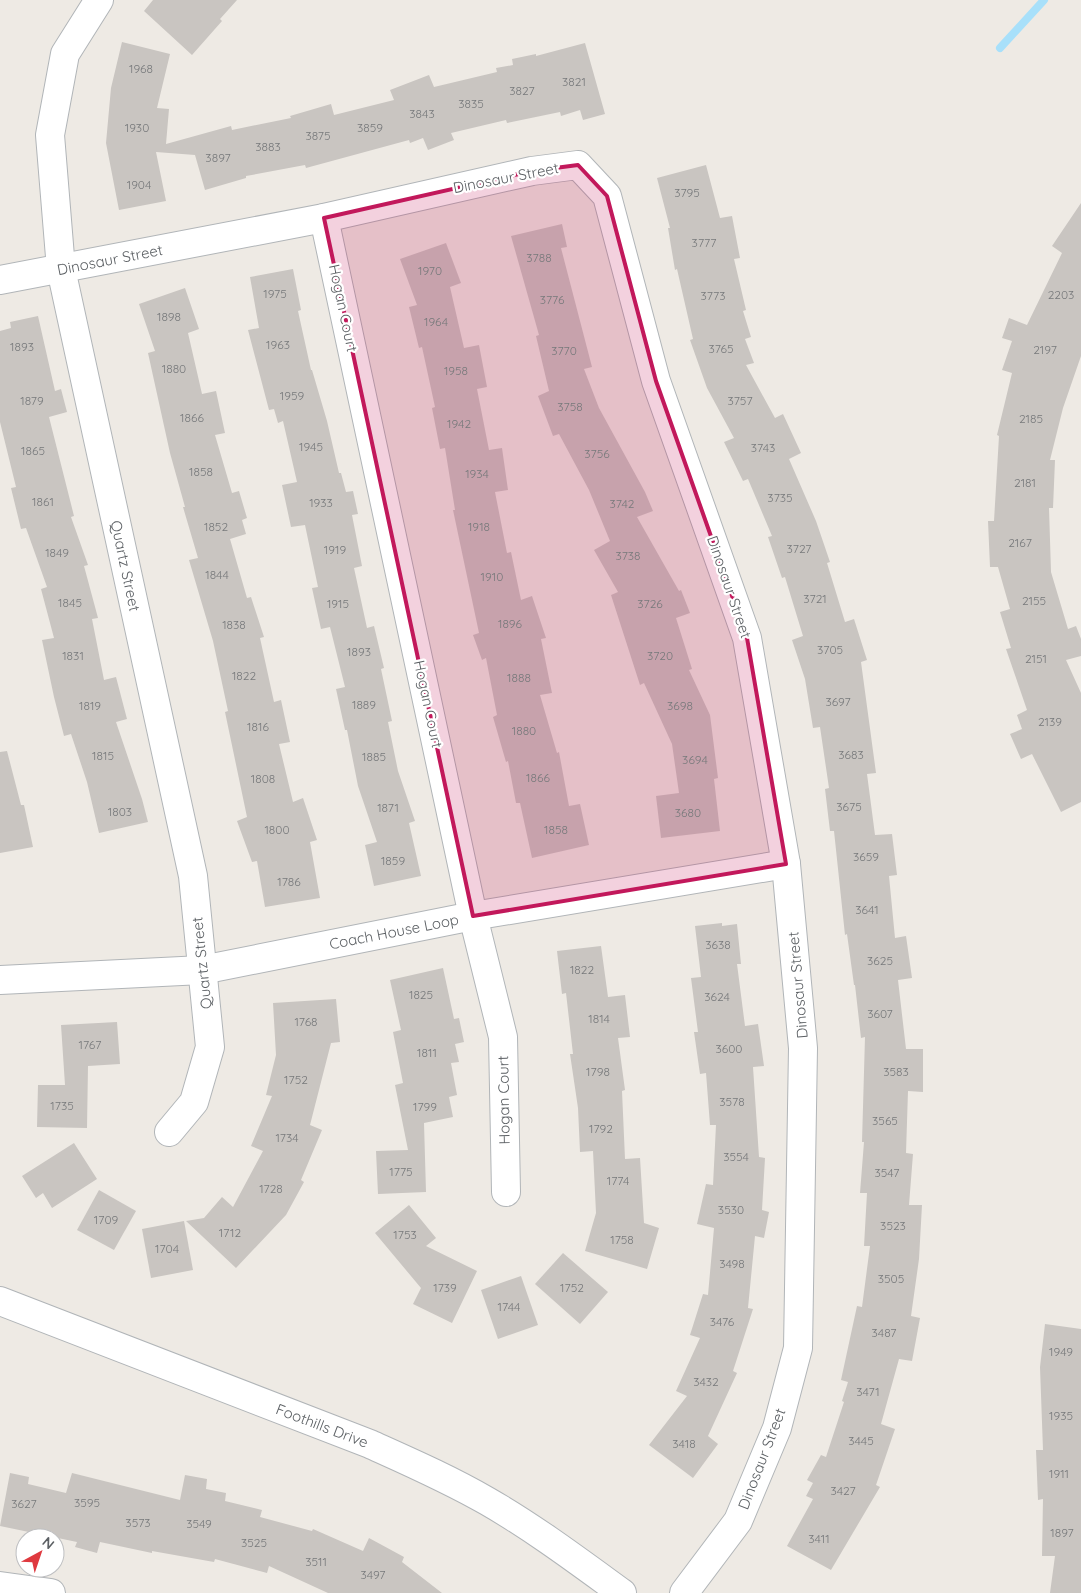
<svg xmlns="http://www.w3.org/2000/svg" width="1081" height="1593" font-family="Quicksand,sans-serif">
<rect width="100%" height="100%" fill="#eeeae4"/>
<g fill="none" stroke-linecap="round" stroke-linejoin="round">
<polyline stroke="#a8e0fa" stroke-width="8" points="1000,48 1044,0"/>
</g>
<g fill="#c9c5c1">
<polygon points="153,0 237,0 220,19 222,21 192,55 144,11"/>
<polygon points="122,42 170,54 157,108 169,109 166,144 231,126 232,130 291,118 290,116 331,104 334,115 394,100 390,90 429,75 434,87 497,72 496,68 513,65 512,59 536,54 536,56 585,43 605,114 583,120 580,110 561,116 560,112 507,123 506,120 451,133 454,140 428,150 423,138 410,143 409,140 306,168 305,165 246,176 246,178 205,190 195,155 156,152 166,201 119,210 106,143 111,88"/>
<polygon points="706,165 720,218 732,216 740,258 734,259 746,310 743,311 751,337 745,339 754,363 746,365 775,418 783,414 801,453 789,459 816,521 830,562 827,563 845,622 854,619 867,660 861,662 876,773 867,774 875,835 892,834 897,875 889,876 895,938 906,936 912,978 898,980 906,1049 923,1049 923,1092 908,1091 906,1153 913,1154 909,1205 922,1205 919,1259 911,1316 920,1318 912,1361 899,1359 881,1424 895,1429 876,1485 880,1487 831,1570 787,1546 813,1499 806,1496 813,1483 807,1480 821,1455 826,1457 844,1402 842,1401 848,1382 841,1380 857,1306 862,1307 870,1246 864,1246 867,1193 860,1193 864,1142 862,1142 865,1037 861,1038 855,985 854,985 847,934 845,935 834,831 830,831 825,789 829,788 820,727 813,728 805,679 792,640 803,636 785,577 782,578 768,537 772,536 748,479 743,481 724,442 734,438 707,388 690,340 693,339 677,269 675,270 668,228 670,228 657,178"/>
<polygon points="1081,203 1081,356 1063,408 1050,460 1055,460 1053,508 1049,508 1051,572 1068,629 1076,626 1081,639 1081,656 1066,660 1081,693 1081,802 1061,812 1032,754 1021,759 1010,734 1022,729 1017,715 1027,710 1006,649 1011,648 1000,612 1010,609 998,567 990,567 988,521 994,521 999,436 997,435 1012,373 1002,370 1012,341 1002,338 1009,318 1027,325 1062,253 1052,246"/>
<polygon points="562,224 567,247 561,248 592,367 584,369 599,408 645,492 653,511 637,517 679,591 681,590 690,613 676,618 692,669 689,670 710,715 718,778 714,779 720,831 661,838 656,796 679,793 672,744 644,683 640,685 611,595 618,592 594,550 610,541 589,490 559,434 553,436 538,396 549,391 536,336 539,335 511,236"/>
<polygon points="446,243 461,283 450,287 464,348 479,345 487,387 477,389 489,450 502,448 508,490 495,492 507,553 511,552 521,600 532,596 546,638 541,639 552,693 540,695 557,753 559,752 569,806 580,804 589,845 532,858 520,803 516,803 508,761 506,762 493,717 497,715 486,658 482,660 473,635 479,633 453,510 455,510 445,448 440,449 432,408 435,407 422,347 419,348 409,307 417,305 400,259"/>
<polygon points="293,269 301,310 298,311 311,370 312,370 327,421 339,473 341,473 346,492 353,491 358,514 352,515 362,566 354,568 367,628 374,626 384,668 381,669 392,721 388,722 398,771 415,821 409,823 421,876 374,886 365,845 377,842 358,786 347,730 345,730 336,689 345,687 330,627 321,629 312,588 318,587 305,525 291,527 282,485 297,482 283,421 278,423 274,409 269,410 248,330 259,328 250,277"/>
<polygon points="185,288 199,329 188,333 202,394 216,391 225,433 215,435 232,493 239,491 247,518 242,520 246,534 230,539 247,598 251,597 264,637 260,638 274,702 281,700 290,742 279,744 293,802 303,798 317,840 310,842 320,898 265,907 257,861 252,862 237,821 247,817 225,712 228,711 213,641 189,560 198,558 183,507 185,507 170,453 148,353 155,351 139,304"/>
<polygon points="38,316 55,391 61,389 67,412 49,417 74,516 71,517 88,565 84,566 98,618 92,619 104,680 116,677 127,719 116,722 142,799 148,822 99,833 87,782 71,734 64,736 54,697 42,640 54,638 41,589 47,587 26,528 21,529 11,488 16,487 0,422 0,331 11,328 10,322"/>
<polygon points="7,751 21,805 24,805 33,847 0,853 0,752"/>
<polygon points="722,923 722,926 737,924 741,964 737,964 745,1026 758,1024 764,1066 753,1067 759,1157 765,1158 762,1210 769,1212 764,1238 755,1236 748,1308 753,1309 733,1371 737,1373 708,1436 718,1444 693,1478 649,1445 687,1396 676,1391 700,1338 690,1335 703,1294 708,1295 714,1228 697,1224 706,1184 713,1185 716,1125 710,1125 706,1073 700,1074 694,1032 698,1032 691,978 701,977 695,926"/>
<polygon points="601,946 608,997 625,995 630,1037 618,1038 625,1090 622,1091 625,1159 640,1158 644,1223 659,1228 647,1269 585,1251 596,1213 593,1151 580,1152 578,1108 570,1054 573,1054 566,993 562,994 557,951"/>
<polygon points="443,968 454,1019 459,1018 464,1042 455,1044 459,1062 451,1063 457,1095 449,1097 453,1117 424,1123 426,1192 378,1194 376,1151 408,1150 395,1085 403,1083 393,1032 401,1030 390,980"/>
<polygon points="336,999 340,1042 331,1043 310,1125 322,1130 301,1180 304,1182 286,1215 236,1268 186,1221 204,1218 222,1197 233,1207 263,1151 251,1146 272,1096 266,1095 276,1055 273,1003"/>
<polygon points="117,1022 120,1064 88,1066 87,1128 37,1127 38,1085 65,1085 61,1025"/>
<polygon points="74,1143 97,1179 52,1208 43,1193 36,1198 22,1176"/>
<polygon points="99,1190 136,1211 114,1250 77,1230"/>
<polygon points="409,1205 436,1238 426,1246 477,1271 452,1323 413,1304 421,1288 375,1233"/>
<polygon points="184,1221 193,1270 151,1278 142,1229"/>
<polygon points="563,1253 608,1292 580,1324 535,1284"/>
<polygon points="521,1276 538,1325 498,1339 481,1290"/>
<polygon points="1045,1324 1081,1329 1081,1593 1050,1593 1055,1556 1042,1556 1043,1499 1038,1500 1036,1450 1043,1450 1040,1367"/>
<polygon points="10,1473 29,1477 28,1484 66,1493 72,1473 180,1500 185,1475 207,1479 206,1489 226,1493 225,1501 262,1510 260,1517 312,1531 313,1529 363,1551 369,1538 404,1557 402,1562 442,1593 328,1593 269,1566 267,1573 215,1559 214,1562 152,1551 152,1553 100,1542 97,1553 75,1547 77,1542 0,1526"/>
</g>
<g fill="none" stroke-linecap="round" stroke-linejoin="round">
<defs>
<g id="minor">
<polyline points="99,0 65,54 50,135 61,269 193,876 210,1047 194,1102 169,1132"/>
<polyline points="324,218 473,916 503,1037 506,1192"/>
<polyline points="0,280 324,218 532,171 578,165 607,196 656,381 747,638 786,864 803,1048 798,1348 777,1428 738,1521 684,1593"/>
<polyline points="0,980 202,970 473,916 786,864"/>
<path d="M0 1301 370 1444C410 1462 449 1479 487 1501 534 1528 578 1561 622 1593"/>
<polyline points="0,1586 51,1593"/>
</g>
</defs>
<use href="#minor" stroke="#b1b5b8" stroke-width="30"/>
<use href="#minor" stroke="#fff" stroke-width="28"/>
</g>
<path fill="#c2185b" fill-opacity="0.2" stroke="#c2185b" stroke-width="4" stroke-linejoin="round" d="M578 165 607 196 656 381 747 638 786 864 473 916 324 218 532 171Z"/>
<g text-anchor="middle" stroke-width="4.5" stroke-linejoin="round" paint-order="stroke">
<g font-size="12" fill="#77797b">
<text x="141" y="73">1968</text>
<text x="574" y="86">3821</text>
<text x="522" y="95">3827</text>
<text x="471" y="108">3835</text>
<text x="422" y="118">3843</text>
<text x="137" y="132">1930</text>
<text x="370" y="132">3859</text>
<text x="318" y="140">3875</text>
<text x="268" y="151">3883</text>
<text x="218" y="162">3897</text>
<text x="139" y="189">1904</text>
<text x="687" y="197">3795</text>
<text x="704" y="247">3777</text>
<text x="539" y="262">3788</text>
<text x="430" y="275">1970</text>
<text x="275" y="298">1975</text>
<text x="1061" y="299">2203</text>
<text x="713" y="300">3773</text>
<text x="552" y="304">3776</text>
<text x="169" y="321">1898</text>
<text x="436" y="326">1964</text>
<text x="278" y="349">1963</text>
<text x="22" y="351">1893</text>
<text x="721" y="353">3765</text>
<text x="1045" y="354">2197</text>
<text x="564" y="355">3770</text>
<text x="174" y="373">1880</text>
<text x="456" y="375">1958</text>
<text x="292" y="400">1959</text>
<text x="32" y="405">1879</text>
<text x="740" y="405">3757</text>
<text x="570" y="411">3758</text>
<text x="192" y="422">1866</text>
<text x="1031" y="423">2185</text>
<text x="459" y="428">1942</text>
<text x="311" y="451">1945</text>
<text x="763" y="452">3743</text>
<text x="33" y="455">1865</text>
<text x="597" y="458">3756</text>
<text x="201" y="476">1858</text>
<text x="477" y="478">1934</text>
<text x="1025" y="487">2181</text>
<text x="780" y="502">3735</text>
<text x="43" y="506">1861</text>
<text x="321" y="507">1933</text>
<text x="622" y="508">3742</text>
<text x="216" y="531">1852</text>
<text x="479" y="531">1918</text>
<text x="1020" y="547">2167</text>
<text x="799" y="553">3727</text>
<text x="335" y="554">1919</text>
<text x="57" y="557">1849</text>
<text x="628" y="560">3738</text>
<text x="217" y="579">1844</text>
<text x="492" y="581">1910</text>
<text x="815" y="603">3721</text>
<text x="1034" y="605">2155</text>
<text x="70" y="607">1845</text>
<text x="338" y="608">1915</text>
<text x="650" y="608">3726</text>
<text x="510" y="628">1896</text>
<text x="234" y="629">1838</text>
<text x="830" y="654">3705</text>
<text x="359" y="656">1893</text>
<text x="73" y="660">1831</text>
<text x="660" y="660">3720</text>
<text x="1036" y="663">2151</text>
<text x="244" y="680">1822</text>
<text x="519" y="682">1888</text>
<text x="838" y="706">3697</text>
<text x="364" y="709">1889</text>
<text x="90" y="710">1819</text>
<text x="680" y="710">3698</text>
<text x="1050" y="726">2139</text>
<text x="258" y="731">1816</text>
<text x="524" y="735">1880</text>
<text x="851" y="759">3683</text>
<text x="103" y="760">1815</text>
<text x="374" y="761">1885</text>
<text x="695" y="764">3694</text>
<text x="538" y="782">1866</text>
<text x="263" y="783">1808</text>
<text x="849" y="811">3675</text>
<text x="388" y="812">1871</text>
<text x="120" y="816">1803</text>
<text x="688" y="817">3680</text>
<text x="277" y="834">1800</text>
<text x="556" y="834">1858</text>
<text x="866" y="861">3659</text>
<text x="393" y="865">1859</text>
<text x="289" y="886">1786</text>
<text x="867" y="914">3641</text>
<text x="718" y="949">3638</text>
<text x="880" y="965">3625</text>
<text x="582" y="974">1822</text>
<text x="421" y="999">1825</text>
<text x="717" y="1001">3624</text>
<text x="880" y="1018">3607</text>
<text x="599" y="1023">1814</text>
<text x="306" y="1026">1768</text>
<text x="90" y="1049">1767</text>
<text x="729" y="1053">3600</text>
<text x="427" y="1057">1811</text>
<text x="598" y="1076">1798</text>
<text x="896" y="1076">3583</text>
<text x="296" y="1084">1752</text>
<text x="732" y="1106">3578</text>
<text x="62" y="1110">1735</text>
<text x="425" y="1111">1799</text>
<text x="885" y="1125">3565</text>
<text x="601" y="1133">1792</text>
<text x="287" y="1142">1734</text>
<text x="736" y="1161">3554</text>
<text x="401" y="1176">1775</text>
<text x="887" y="1177">3547</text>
<text x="618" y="1185">1774</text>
<text x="271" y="1193">1728</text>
<text x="731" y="1214">3530</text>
<text x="106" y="1224">1709</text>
<text x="893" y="1230">3523</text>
<text x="230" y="1237">1712</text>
<text x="405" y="1239">1753</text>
<text x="622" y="1244">1758</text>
<text x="167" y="1253">1704</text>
<text x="732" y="1268">3498</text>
<text x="891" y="1283">3505</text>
<text x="445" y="1292">1739</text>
<text x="572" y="1292">1752</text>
<text x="509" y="1311">1744</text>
<text x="722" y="1326">3476</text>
<text x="884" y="1337">3487</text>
<text x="1061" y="1356">1949</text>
<text x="706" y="1386">3432</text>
<text x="868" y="1396">3471</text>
<text x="1061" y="1420">1935</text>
<text x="861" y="1445">3445</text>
<text x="684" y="1448">3418</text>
<text x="1059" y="1478">1911</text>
<text x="843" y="1495">3427</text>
<text x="87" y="1507">3595</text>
<text x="24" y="1508">3627</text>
<text x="138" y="1527">3573</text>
<text x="199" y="1528">3549</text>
<text x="1062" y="1537">1897</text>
<text x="819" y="1543">3411</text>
<text x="254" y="1547">3525</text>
<text x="316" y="1566">3511</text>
<text x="373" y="1579">3497</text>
</g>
<g font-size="15" fill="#5c6064" stroke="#fff">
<text transform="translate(506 178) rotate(-11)" y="5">Dinosaur Street</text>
<text transform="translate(110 260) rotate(-11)" y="5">Dinosaur Street</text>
<text transform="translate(343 308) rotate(78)" y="5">Hogan Court</text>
<text transform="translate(125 566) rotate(78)" y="5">Quartz Street</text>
<text transform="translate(729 587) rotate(71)" y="5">Dinosaur Street</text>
<text transform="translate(428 704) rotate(78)" y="5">Hogan Court</text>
<text transform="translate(394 932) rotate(-11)" y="5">Coach House Loop</text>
<text transform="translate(202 963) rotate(-96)" y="5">Quartz Street</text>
<text transform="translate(798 985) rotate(-95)" y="5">Dinosaur Street</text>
<text transform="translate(504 1100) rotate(-91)" y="5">Hogan Court</text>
<text transform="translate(322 1426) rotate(21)" y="5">Foothills Drive</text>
<text transform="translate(762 1459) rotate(-69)" y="5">Dinosaur Street</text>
</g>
</g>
<g transform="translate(40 1553) rotate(40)"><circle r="24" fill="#ffffff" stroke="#bebfc1"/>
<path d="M0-4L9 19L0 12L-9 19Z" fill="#df393f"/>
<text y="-8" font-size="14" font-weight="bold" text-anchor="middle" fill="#5c6064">N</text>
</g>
</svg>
